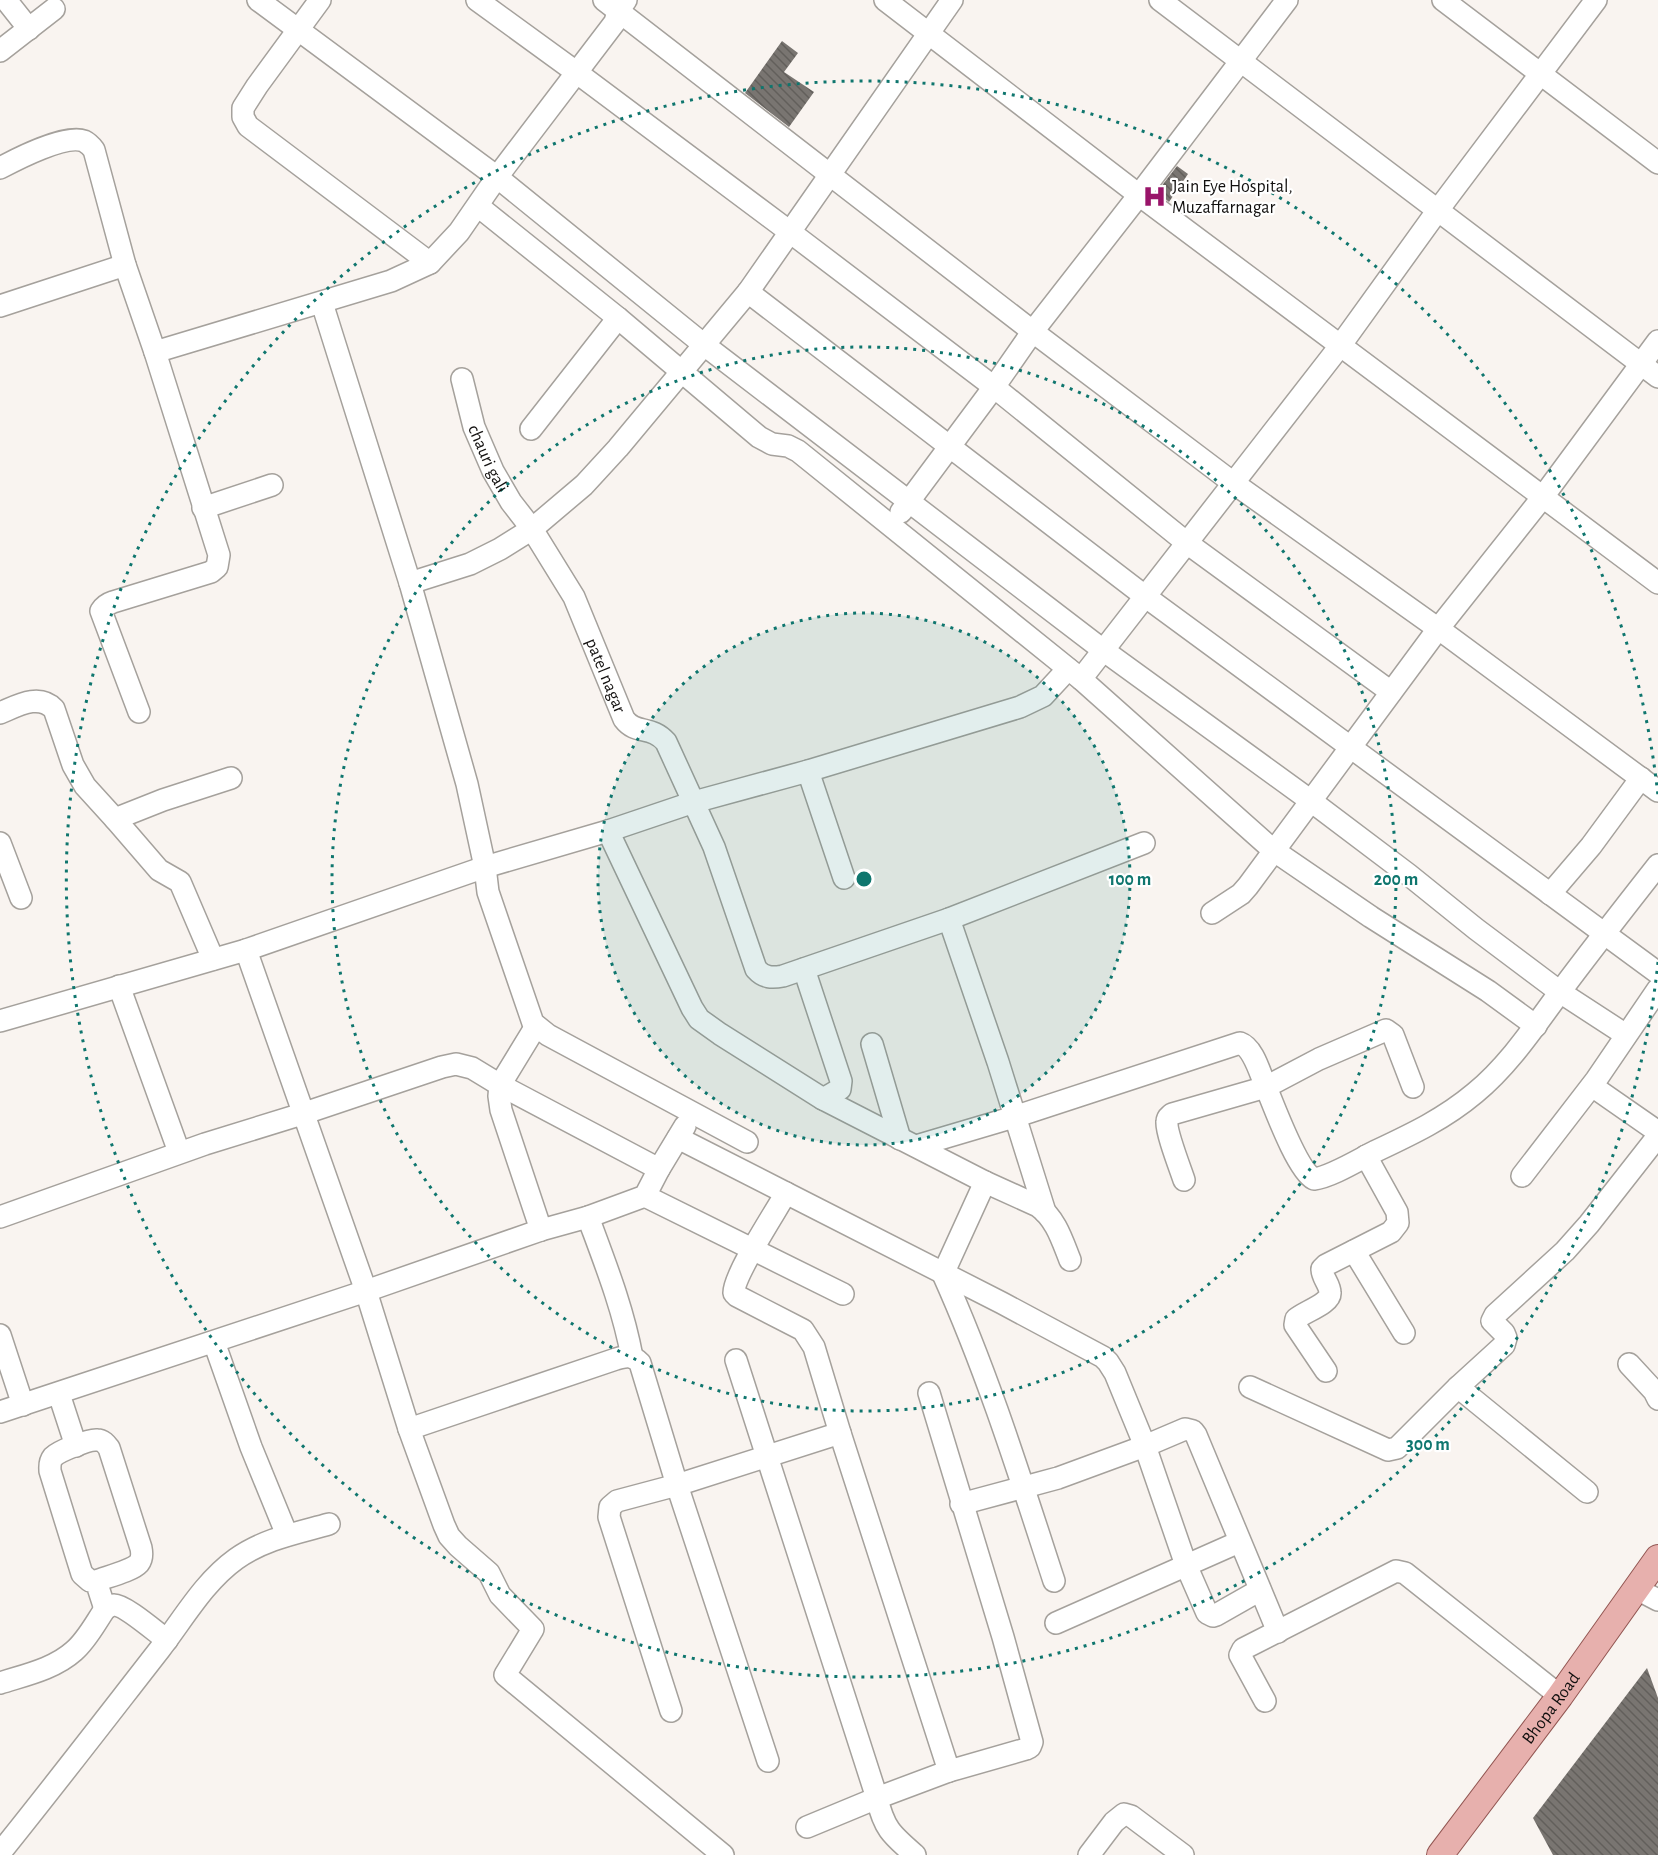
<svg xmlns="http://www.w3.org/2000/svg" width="1658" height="1855" font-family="'Alegreya Sans',sans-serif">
<defs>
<pattern id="building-back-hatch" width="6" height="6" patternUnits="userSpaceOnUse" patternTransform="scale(1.5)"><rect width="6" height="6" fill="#797571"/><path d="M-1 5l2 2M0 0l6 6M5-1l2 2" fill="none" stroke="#625f5b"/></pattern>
</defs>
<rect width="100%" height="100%" fill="#f9f4f0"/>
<g fill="url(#building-back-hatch)">
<polygon points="782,41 798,53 784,72 814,92 789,127 745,93"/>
<polygon points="1177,166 1188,174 1169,202 1157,192"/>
<polygon points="1647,1668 1658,1698 1658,1855 1553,1855 1533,1818"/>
</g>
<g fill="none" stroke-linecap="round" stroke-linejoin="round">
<defs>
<g id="minor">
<polyline points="6,0 29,29"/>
<polyline points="258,0 497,177 703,344 1103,650 1311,801 1409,875 1476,929 1560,992 1626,1035"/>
<polyline points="320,0 257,86 243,108 243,117 248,126 430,263"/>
<polyline points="477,0 576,72 790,232 994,387 1187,543 1391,692"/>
<polyline points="604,0 1036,334 1232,482 1447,635 1658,791"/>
<polyline points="885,0 1139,195 1658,583"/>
<polyline points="1160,0 1658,377"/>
<polyline points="1443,0 1658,163"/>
<polyline points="0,51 54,9"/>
<path d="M0 168C17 159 65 134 84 141 88 143 91 146 94 150L125 265"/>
<polyline points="478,206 618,318 759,437 772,444 788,446 798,451 1081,679 1273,850 1371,917 1488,991 1536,1026"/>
<polyline points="748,292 1146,597 1658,973"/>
<polyline points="322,303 410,583 467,784 485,867 488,892 533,1023 548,1035 747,1142"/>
<path d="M0 306 125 265 155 352 219 555 217 567 211 572 113 602C107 604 104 606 101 611L139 712"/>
<polyline points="155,352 391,281 430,263 459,232 497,177 615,22 618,11 626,0"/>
<path id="s1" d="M462 379 474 427 493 471 511 502 532 529 574 597 624 719C636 735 651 725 666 742L714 847 756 969C764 978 772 978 783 976L949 919 1144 843"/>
<polyline points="531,429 618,318"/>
<polyline points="203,508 272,485"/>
<polyline points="901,512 994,387 1033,331 1139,195 1287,0"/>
<polyline points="410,583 470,564 500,549 532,529 584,485 618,448 748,292 952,0"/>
<polyline points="1081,679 1340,346 1438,210 1596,0"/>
<path d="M0 713C17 706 39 693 54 709L73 765 85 786 115 819 163 800 231 778"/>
<polyline points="808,771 844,878"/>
<polyline points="115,819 159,870 180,882 213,959"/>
<path d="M608 831 692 1008 699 1019 720 1034 823 1099 985 1182 1038 1206C1056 1219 1062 1240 1070 1260"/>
<polyline points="0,843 21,898"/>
<polyline points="1550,894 1591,846 1641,778"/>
<polyline points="1212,913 1241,894 1248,886 1438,629 1542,498 1658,341"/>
<polyline points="949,919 998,1062 1045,1212"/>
<polyline points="246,950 366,1291 409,1429 444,1525 449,1536 458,1546 489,1573 500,1595 533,1629 505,1675 723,1855"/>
<polyline points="804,969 841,1081 840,1089 823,1099"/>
<polyline points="119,986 179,1152"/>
<polyline points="0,1021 246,950 485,867 608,831 694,802 808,771 1020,707 1043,696 1068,669"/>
<polyline points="536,1026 500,1085 499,1096 501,1110 541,1230"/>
<polyline points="872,1044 900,1139"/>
<polyline points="1592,1086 1658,1132"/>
<path d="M1413 1087 1393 1035 1386 1030 1319 1059 1266 1087C1274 1106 1297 1170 1314 1179 1331 1177 1360 1159 1376 1151 1412 1134 1444 1119 1475 1093 1509 1065 1534 1027 1560 992 1592 949 1625 907 1658 865"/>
<polyline points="678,1138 786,1193"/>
<path d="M916 1146 1014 1117 1240 1043C1254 1048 1260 1074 1266 1087L1172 1114C1169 1117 1167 1117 1167 1122 1166 1132 1180 1168 1184 1180"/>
<polyline points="659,1169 685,1126"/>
<polyline points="1522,1176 1596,1080 1658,989"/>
<path d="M985 1182 943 1274C988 1374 1020 1477 1054 1581"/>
<polyline points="645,1196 843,1294"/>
<polyline points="0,1217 205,1144 302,1114 442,1067 456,1064 472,1068 500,1085 659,1169 645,1196 588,1217 541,1230 366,1291 0,1412"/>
<path d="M588 1217C605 1263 623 1308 632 1357"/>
<polyline points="1354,1251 1404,1333"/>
<polyline points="0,1335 23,1405"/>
<polyline points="214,1342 251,1447 287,1535"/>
<polyline points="736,1360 877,1798 807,1827"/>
<polyline points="1629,1364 1654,1391 1658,1399"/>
<path d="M1326 1371 1295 1325 1296 1319C1304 1312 1331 1303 1330 1293 1330 1284 1322 1278 1322 1269L1326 1265 1391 1232 1398 1223 1397 1212 1366 1156"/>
<polyline points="1250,1387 1388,1450 1397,1448 1458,1387 1504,1345 1506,1338 1504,1333 1492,1321 1495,1315 1565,1251 1589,1224 1658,1136"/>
<polyline points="1458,1387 1587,1492"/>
<polyline points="59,1394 76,1446"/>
<path d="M409 1429 616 1359C626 1356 633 1355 640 1363L677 1485 768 1761"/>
<polyline points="961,1504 1058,1478 1145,1446 1185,1429 1193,1431 1196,1435 1278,1632"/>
<path d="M96 1581C106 1577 132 1571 139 1563 142 1559 142 1553 141 1548L109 1448C106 1444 103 1440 97 1440 89 1439 59 1451 53 1457 49 1462 50 1466 50 1471L82 1574 90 1581H96L105 1609"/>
<polyline points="1637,1589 1658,1600"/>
<polyline points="1056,1623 1239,1542"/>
<path d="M0 1683C25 1675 54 1669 74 1651 87 1640 96 1622 105 1609 109 1607 110 1605 114 1605 125 1605 157 1633 167 1640"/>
<polyline points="1265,1701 1240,1655 1243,1649 1396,1571 1405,1573 1560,1696"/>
<polyline points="671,1711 609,1517 610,1507 617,1501 677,1485 840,1433"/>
<path d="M949 1771 840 1433 814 1347 803 1330 737 1296 734 1293C733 1276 776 1211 786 1193L1002 1303 1103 1357 1108 1362 1115 1373 1145 1446 1186 1565 1207 1613 1213 1616 1216 1615 1260 1590"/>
<path d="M0 1853C54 1786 107 1717 160 1649 184 1618 204 1582 236 1559 264 1539 297 1533 329 1524"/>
<path d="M915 1855C892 1835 884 1829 877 1798L949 1771 1026 1749 1030 1747 1032 1742 1003 1637 929 1393"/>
<polyline points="1089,1855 1114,1822 1124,1814 1131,1816 1183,1855"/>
</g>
<g id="major">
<path id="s2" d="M1440 1855 1560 1696 1658 1558"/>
</g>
</defs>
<use href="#minor" stroke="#a5a19c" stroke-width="24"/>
<use href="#major" stroke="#925652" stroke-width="28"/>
<use href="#minor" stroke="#fff" stroke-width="21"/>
<use href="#major" stroke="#e7b0ad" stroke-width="26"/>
</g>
<circle cx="864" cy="879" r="266" fill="#0f766e" fill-opacity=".12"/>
<g fill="none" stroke="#0f766e" stroke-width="3" stroke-dasharray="3 6">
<circle cx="864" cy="879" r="266"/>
<circle cx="864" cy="879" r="532"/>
<path d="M1658 962A798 798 0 1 1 1658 796"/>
</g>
<defs>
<symbol id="hospital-bare" viewBox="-9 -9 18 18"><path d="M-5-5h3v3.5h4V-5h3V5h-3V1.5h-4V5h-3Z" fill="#991469" stroke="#fff" stroke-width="2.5" paint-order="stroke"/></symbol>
</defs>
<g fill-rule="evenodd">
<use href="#hospital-bare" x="1138" y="180" width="33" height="33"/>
</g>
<g text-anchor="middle" stroke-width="4.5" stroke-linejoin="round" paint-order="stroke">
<g font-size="18" fill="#12100f" stroke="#fff" text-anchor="start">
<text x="1172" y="192">Jain Eye Hospital,<tspan x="1172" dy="21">Muzaffarnagar</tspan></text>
</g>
<g font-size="18" fill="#12100f" stroke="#fff">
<text dy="6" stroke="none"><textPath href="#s1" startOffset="84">chauri gali</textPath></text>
<text dy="6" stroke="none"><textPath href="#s1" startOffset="332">patel nagar</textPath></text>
<text dy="6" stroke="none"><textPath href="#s2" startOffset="184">Bhopa Road</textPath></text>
</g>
</g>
<circle cx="864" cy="879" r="9" fill="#0f766e" stroke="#fff" stroke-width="3"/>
<g font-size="18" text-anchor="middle" font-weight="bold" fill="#0f766e" stroke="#fff" stroke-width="4.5" stroke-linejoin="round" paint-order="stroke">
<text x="1130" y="885">100 m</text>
<text x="1396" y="885">200 m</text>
<text x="1428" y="1450">300 m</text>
</g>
</svg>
